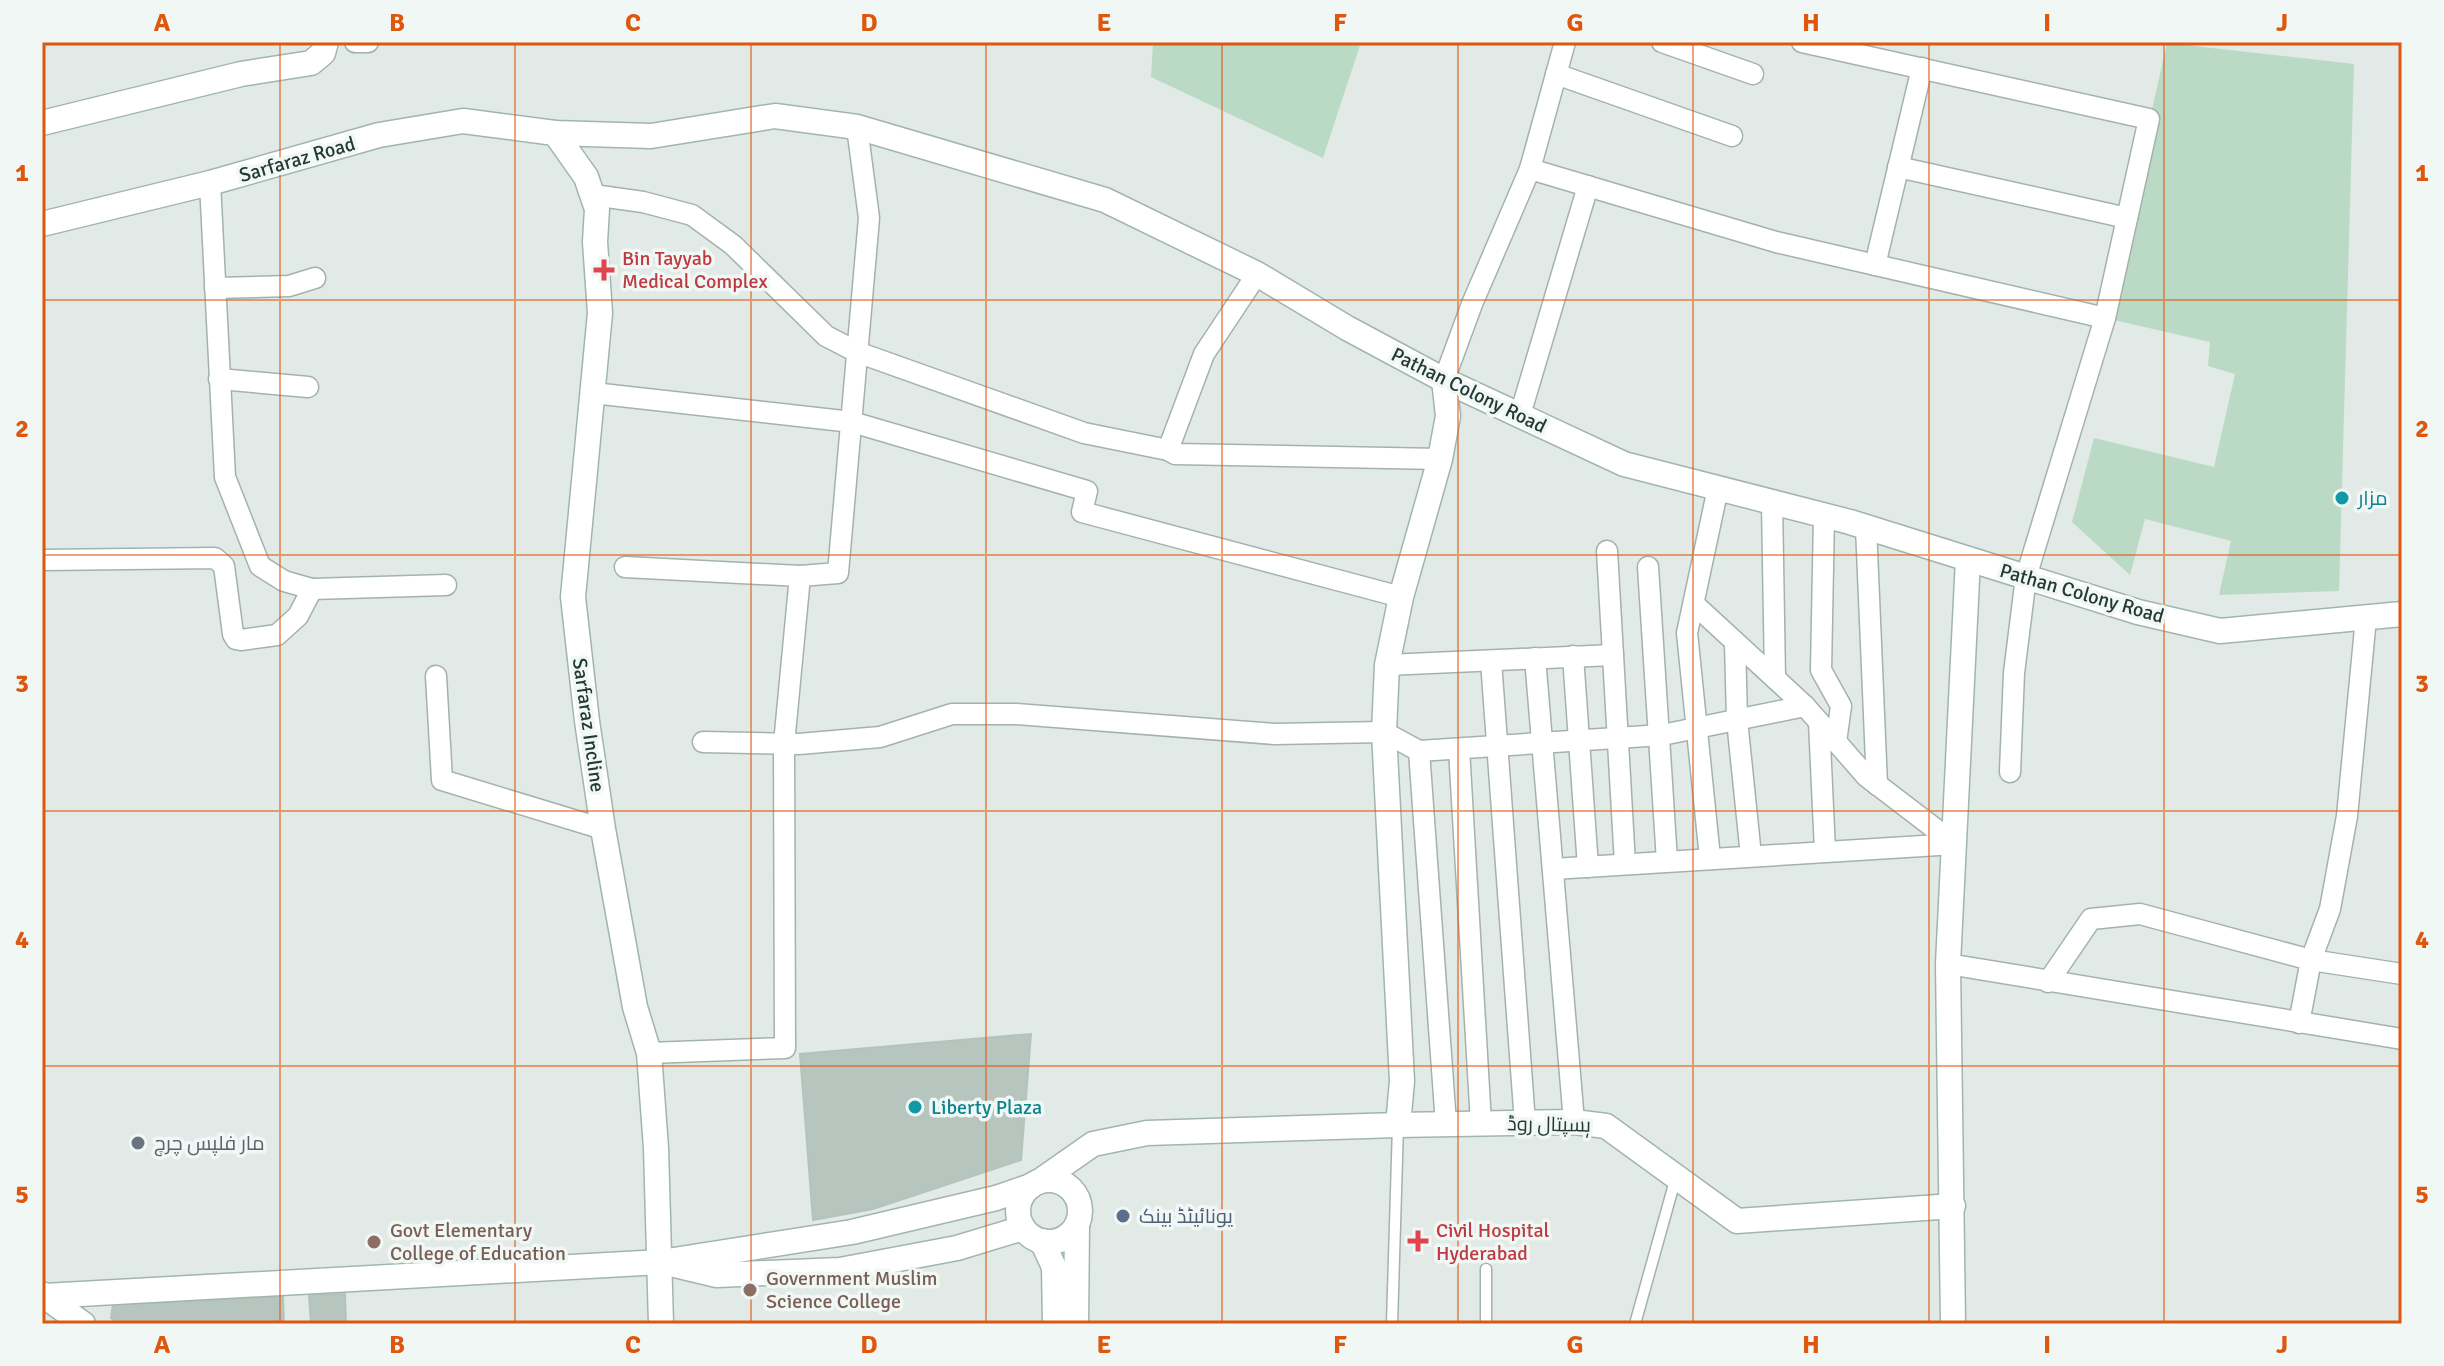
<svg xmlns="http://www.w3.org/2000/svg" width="2444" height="1366" font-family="Signika,Cairo,sans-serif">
<rect width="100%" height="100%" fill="#e1eae6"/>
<g fill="#bbdac5">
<polygon points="1153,42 1361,42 1323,158 1151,77"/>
<polygon points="2167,43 2354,64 2339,591 2219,595 2231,541 2145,519 2130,575 2072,522 2094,438 2214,467 2235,374 2208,366 2210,342 2105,318"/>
</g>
<g fill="#b7c5bf" stroke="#b4c3bd" stroke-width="2">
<polygon points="1031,1034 1021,1160 873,1209 813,1220 800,1054"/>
<polygon points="345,1294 346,1324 311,1324 309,1295"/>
<polygon points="283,1297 284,1324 120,1324 111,1318 113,1304"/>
</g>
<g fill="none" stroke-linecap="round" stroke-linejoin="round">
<defs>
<g id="lane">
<polyline points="1392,1324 1398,1126"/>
<polyline points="1486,1324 1486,1269"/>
<polyline points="1635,1324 1676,1177"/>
</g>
<g id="street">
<polyline points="355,42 368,42"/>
<polyline points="1662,42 1753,74"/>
<polyline points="1802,42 2149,119 2105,318 2026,577 2014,673 2010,772"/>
<polyline points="1556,74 1732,136"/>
<polyline points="1898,167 2127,218"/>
<polyline points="1530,169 1776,242 2105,318"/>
<polyline points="210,183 225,477 260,566 284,581 312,589 446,585"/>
<polyline points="593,195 643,202 692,215 733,245 826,336 857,352 1084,433 1168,450 1175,454 1440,459"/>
<polyline points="1875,265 1922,68"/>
<polyline points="215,288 289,286 315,278"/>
<polyline points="219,379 308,387"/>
<polyline points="1444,380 1472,304 1530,169 1565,42"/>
<polyline points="593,393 852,422 1087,491 1082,512 1401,597"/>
<polyline points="1520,415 1588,186"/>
<polyline points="1168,450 1204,354 1257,274"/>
<polyline points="1772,502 1775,678"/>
<polyline points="1824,516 1821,670 1841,706 1836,742"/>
<polyline points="1866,527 1877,785"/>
<polyline points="1607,551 1625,864"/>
<polyline points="42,560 215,558 224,566 233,634 236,639 241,640 277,635 298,616 312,589"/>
<polyline points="625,567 800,576 784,744 785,1048 649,1053"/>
<polyline points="1648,567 1667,861"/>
<polyline points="800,576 838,573 869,218 857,127"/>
<polyline points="1694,604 1805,706 1866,776 1955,844"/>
<polyline points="1735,642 1737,720 1751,856"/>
<polyline points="1573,656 1588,867"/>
<polyline points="1535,658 1574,1122"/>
<polyline points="1491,661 1525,1123"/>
<polyline points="1387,665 1613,655"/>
<polyline points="436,676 442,780 603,829"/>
<polyline points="1819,722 1825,851"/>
<polyline points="703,742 799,744 880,737 952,714 1016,714 1274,734 1384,732 1419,751 1662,735 1805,706"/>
<polyline points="1459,749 1481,1123"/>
<polyline points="1419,751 1446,1124"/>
<polyline points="1710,858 1687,633 1718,488"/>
<polyline points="1553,869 1955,844"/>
<polyline points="1948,964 2402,1039"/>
<polyline points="2048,982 2091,919 2140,914 2311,960 2402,974"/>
<polyline points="2299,1023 2311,960 2330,909 2347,816 2366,618"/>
</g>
<g id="secondary">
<polyline points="42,123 241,74 311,63 323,53 326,42"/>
<polyline points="555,133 586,177 597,209 595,242 600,313 573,597 587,721 603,829 635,1007 649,1053 656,1148 661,1324"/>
<polyline points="42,224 210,183 379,135 463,121 555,133 651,136 775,116 857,127 1105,200 1257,274 1347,328 1444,380 1624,464 1850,522 2138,612 2220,631 2402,614"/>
<polyline points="1398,1125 1402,1081 1384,732 1387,665 1401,597 1440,459 1448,416 1444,380"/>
<circle cx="1049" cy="1211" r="31"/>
<polyline points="1040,1181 1093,1144 1147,1133 1398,1125 1574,1122 1606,1126 1737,1221 1953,1206"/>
<polyline points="1042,1241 1054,1267 1055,1324"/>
<polyline points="675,1265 717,1275 840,1270 957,1248 1023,1228"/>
<polyline points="42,1294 83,1324"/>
<polyline points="44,1296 661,1262 852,1232 996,1198 1031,1186"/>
<polyline points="1076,1324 1077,1226"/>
<polyline points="1953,1324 1948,964 1968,559"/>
</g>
</defs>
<use href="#lane" stroke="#a4b2ad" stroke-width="13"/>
<use href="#street" stroke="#a4b2ad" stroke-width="23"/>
<use href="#secondary" stroke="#a1b5ae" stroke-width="27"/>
<use href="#lane" stroke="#fff" stroke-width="10"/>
<use href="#street" stroke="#fff" stroke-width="20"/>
<use href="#secondary" stroke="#fff" stroke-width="24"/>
</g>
<path fill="none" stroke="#de570e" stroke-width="2" stroke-opacity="0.55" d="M280 42V1324M515 42V1324M751 42V1324M986 42V1324M1222 42V1324M1458 42V1324M1693 42V1324M1929 42V1324M2164 42V1324M42 300H2402M42 555H2402M42 811H2402M42 1066H2402"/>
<g fill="#e0444e" stroke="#f1f7f4" stroke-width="3">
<path d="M600 258h8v8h8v8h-8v8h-8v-8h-8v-8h8z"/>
<path d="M1414 1229h8v8h8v8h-8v8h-8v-8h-8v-8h8z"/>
</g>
<g fill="#0f9aa8" stroke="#f1f7f4" stroke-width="3">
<circle cx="2342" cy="498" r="8"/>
<circle cx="915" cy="1107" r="8"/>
</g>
<circle fill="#6b7280" stroke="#f1f7f4" stroke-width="3" cx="138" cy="1143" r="8"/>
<circle fill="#5c6f8a" stroke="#f1f7f4" stroke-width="3" cx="1123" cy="1216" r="8"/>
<g fill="#8d6e63" stroke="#f1f7f4" stroke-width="3">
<circle cx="374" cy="1242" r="8"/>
<circle cx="750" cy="1290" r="8"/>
</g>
<g text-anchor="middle" stroke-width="7" stroke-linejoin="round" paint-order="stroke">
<g font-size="20" fill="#233a34" stroke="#f1f7f4">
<text transform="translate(297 159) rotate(-16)" y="7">Sarfaraz Road</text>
<text transform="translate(1469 390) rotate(26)" y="7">Pathan Colony Road</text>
<text transform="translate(2082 593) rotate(16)" y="7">Pathan Colony Road</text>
<text transform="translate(589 725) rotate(82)" y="7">Sarfaraz Incline</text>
<text transform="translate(1549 1124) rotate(1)" y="7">ہسپتال روڈ</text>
</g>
<g font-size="20" fill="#be3a42" stroke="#f1f7f4" text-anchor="start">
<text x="622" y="265">Bin Tayyab<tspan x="622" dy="23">Medical Complex</tspan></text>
<text x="1436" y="1237">Civil Hospital<tspan x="1436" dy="23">Hyderabad</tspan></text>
</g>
<g font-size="20" fill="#0d838f" stroke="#f1f7f4" text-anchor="start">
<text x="2358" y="505">مزار</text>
<text x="931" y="1114">Liberty Plaza</text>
</g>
<g font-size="20" fill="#5b616d" stroke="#f1f7f4" text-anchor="start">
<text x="154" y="1150">مار فلپس چرچ</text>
</g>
<g font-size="20" fill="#4e5e75" stroke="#f1f7f4" text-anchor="start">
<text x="1139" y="1223">یونائیٹڈ بینک</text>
</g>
<g font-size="20" fill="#785e54" stroke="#f1f7f4" text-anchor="start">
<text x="390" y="1237">Govt Elementary<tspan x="390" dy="23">College of Education</tspan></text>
<text x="766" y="1285">Government Muslim<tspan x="766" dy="23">Science College</tspan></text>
</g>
</g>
<rect width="2444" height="1366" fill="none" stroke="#f1f7f4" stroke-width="88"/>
<rect x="44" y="44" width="2356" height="1278" fill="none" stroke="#de570e" stroke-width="3"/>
<g font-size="26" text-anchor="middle" font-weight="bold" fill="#de570e">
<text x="162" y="31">A</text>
<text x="397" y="31">B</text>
<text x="633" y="31">C</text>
<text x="869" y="31">D</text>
<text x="1104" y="31">E</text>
<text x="1340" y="31">F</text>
<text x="1575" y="31">G</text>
<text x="1811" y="31">H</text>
<text x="2047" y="31">I</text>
<text x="2282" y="31">J</text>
<text x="22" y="181">1</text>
<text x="2422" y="181">1</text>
<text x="22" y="437">2</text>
<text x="2422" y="437">2</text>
<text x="22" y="692">3</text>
<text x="2422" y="692">3</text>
<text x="22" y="948">4</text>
<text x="2422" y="948">4</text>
<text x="22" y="1203">5</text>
<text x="2422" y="1203">5</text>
<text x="162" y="1353">A</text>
<text x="397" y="1353">B</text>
<text x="633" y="1353">C</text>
<text x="869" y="1353">D</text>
<text x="1104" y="1353">E</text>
<text x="1340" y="1353">F</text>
<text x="1575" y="1353">G</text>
<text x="1811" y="1353">H</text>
<text x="2047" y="1353">I</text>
<text x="2282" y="1353">J</text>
</g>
</svg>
